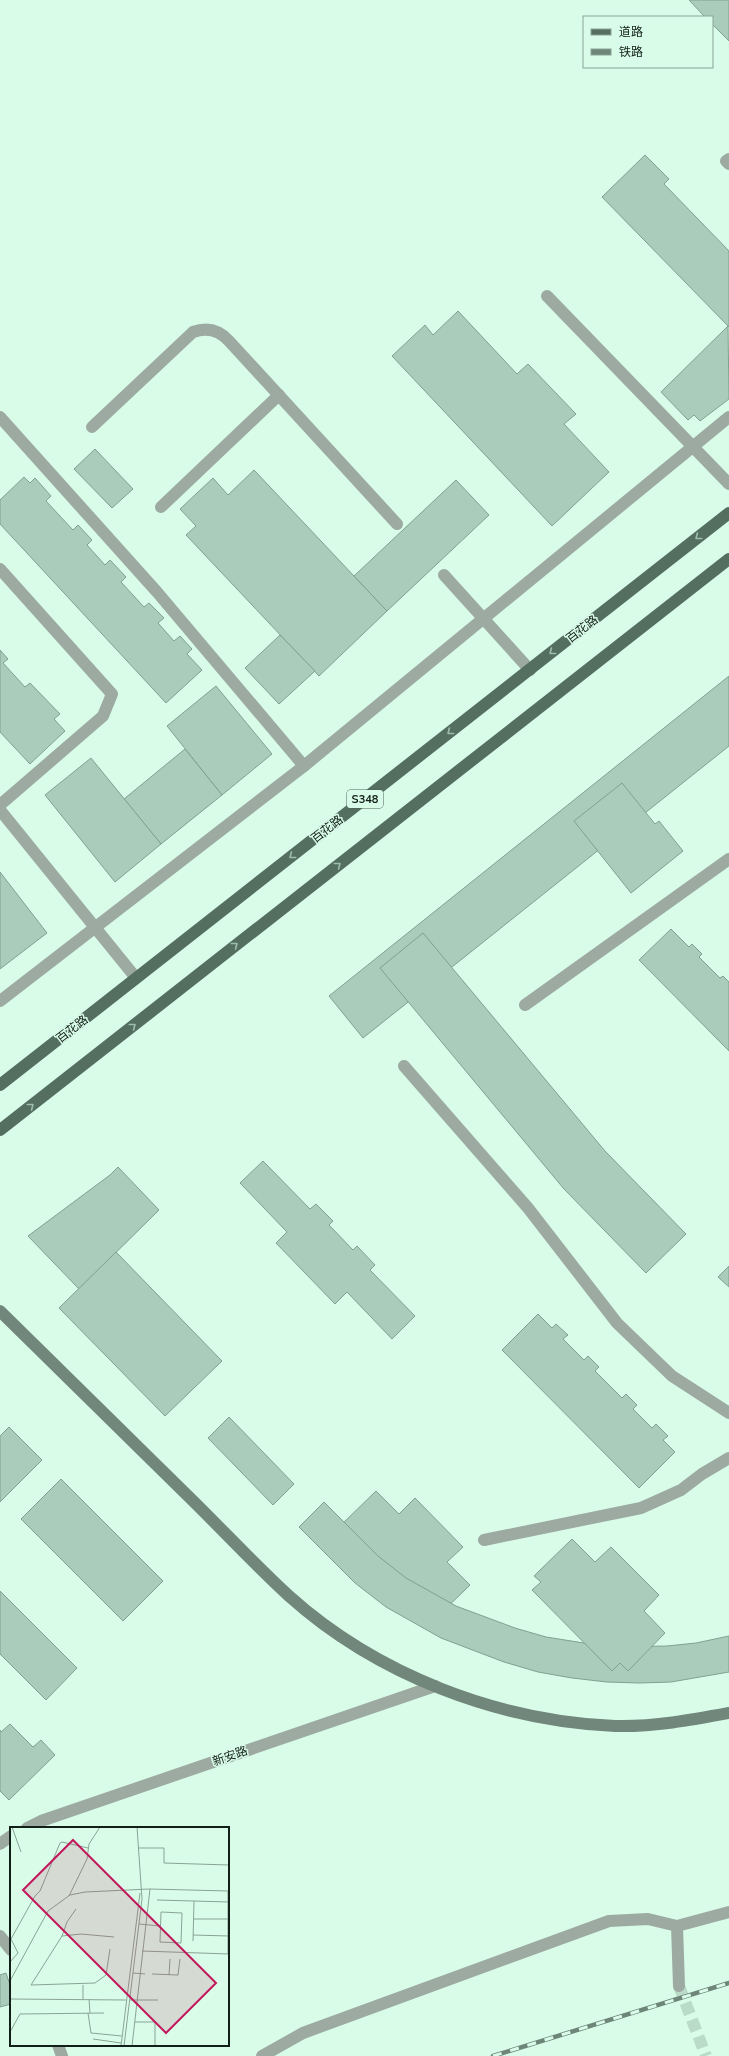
<svg xmlns="http://www.w3.org/2000/svg" width="729" height="2056" font-family="Mulish,'Noto Sans SC',sans-serif">
<rect width="100%" height="100%" fill="#d9fce8"/>
<g fill="#aaccba" stroke="#80a18f">
<polygon points="689,0 729,0 729,41 712,24 712,17 705,17"/>
<polygon points="645,155 669,179 664,184 729,251 729,327 602,197"/>
<polygon points="458,311 517,374 528,364 576,414 564,424 609,472 552,526 392,356 425,325 433,335"/>
<polygon points="728,326 729,399 700,421 694,415 688,420 661,392"/>
<polygon points="95,449 133,489 112,508 74,469"/>
<polygon points="254,470 387,611 319,676 186,535 196,526 180,509 213,478 228,495"/>
<polygon points="24,477 30,483 35,478 51,496 46,501 73,530 78,525 92,540 87,545 105,565 110,560 126,577 121,582 144,607 149,603 164,618 158,623 174,641 180,636 192,649 187,654 202,670 166,703 0,524 0,500"/>
<polygon points="456,480 489,515 387,611 354,576"/>
<polygon points="280,635 315,671 279,704 245,668"/>
<polygon points="0,650 8,659 3,663 25,687 30,683 60,714 54,719 65,731 30,764 0,732"/>
<polygon points="729,676 729,746 363,1038 329,996"/>
<polygon points="216,686 272,754 222,795 167,726"/>
<polygon points="185,749 222,795 161,844 124,799"/>
<polygon points="91,758 161,844 115,882 45,795"/>
<polygon points="622,783 655,824 659,821 683,851 631,893 574,821"/>
<polygon points="0,872 47,933 0,969"/>
<polygon points="671,929 689,947 692,944 702,954 699,957 720,978 723,976 729,982 729,1051 639,960"/>
<polygon points="423,933 605,1151 686,1234 646,1273 564,1189 380,968"/>
<polygon points="263,1161 310,1209 316,1204 333,1221 329,1225 353,1250 357,1246 375,1265 370,1270 415,1316 392,1339 347,1292 335,1304 276,1243 287,1232 240,1183"/>
<polygon points="118,1167 159,1210 79,1289 28,1236 110,1175"/>
<polygon points="116,1252 222,1361 165,1416 59,1308"/>
<polygon points="729,1266 729,1287 718,1277"/>
<polygon points="538,1314 552,1328 556,1324 568,1335 563,1339 584,1360 588,1356 599,1367 595,1371 622,1398 626,1394 637,1405 633,1409 652,1428 656,1424 668,1436 663,1440 675,1452 639,1488 502,1350"/>
<polygon points="229,1417 294,1484 273,1505 208,1438"/>
<polygon points="9,1427 42,1460 0,1502 0,1436"/>
<polygon points="61,1479 163,1581 123,1621 21,1519"/>
<polygon points="376,1491 399,1514 415,1498 463,1547 447,1562 470,1585 432,1622 425,1614 416,1623 337,1542 345,1534 338,1528"/>
<polygon points="324,1502 378,1556 406,1578 456,1606 515,1628 546,1637 609,1647 667,1646 696,1643 729,1636 729,1672 671,1682 639,1683 607,1682 572,1678 538,1672 504,1662 441,1638 386,1607 355,1583 299,1527"/>
<polygon points="572,1539 595,1562 611,1547 659,1595 644,1611 665,1633 628,1671 620,1663 612,1671 532,1590 541,1582 534,1576"/>
<polygon points="0,1591 77,1668 46,1700 0,1654"/>
<polygon points="10,1724 33,1747 41,1740 55,1755 9,1800 0,1791 0,1730 1,1732"/>
<polygon points="6,1973 11,1988 11,2004 0,2007 0,1975"/>
</g>
<g fill="none" stroke-linecap="round" stroke-linejoin="round">
<polyline stroke="#bbdbc9" stroke-width="12" stroke-dasharray="12 6" stroke-linecap="butt" points="679,1986 706,2056"/>
<g stroke="#9caaa2" stroke-width="12">
<polyline points="729,159 726,161 729,164"/>
<polyline points="547,296 729,484"/>
<polyline points="0,417 157,592 304,766"/>
<path d="M92 427 193 332C207 327 219 330 229 341L397 524"/>
<polyline points="161,507 279,395"/>
<polyline points="0,569 112,694 103,716 0,805"/>
<polyline points="444,575 530,670"/>
<polyline points="0,810 136,978"/>
<polyline points="0,1001 304,766 729,417"/>
<polyline points="525,1005 729,859"/>
<polyline points="404,1066 528,1208 617,1323 672,1376 729,1413"/>
<polyline points="484,1540 641,1508 681,1490 702,1474 729,1458"/>
</g>
<g stroke="#9caaa2" stroke-width="12">
<polyline points="27,1828 41,1821 435,1686"/>
<polyline points="0,1844 11,1836"/>
<polyline points="677,1926 679,1986"/>
<polyline points="0,1936 11,1950"/>
<polyline points="58,2045 62,2056"/>
<polyline points="262,2056 303,2033 609,1921 648,1919 677,1926 729,1912"/>
</g>
<path stroke="#72877c" stroke-width="12" d="M0 1311C62 1372 124 1433 186 1494 220 1527 253 1563 289 1596 377 1675 498 1721 615 1726 653 1727 692 1720 729 1713"/>
<g stroke="#546f60" stroke-width="12">
<polyline points="0,1085 729,513"/>
<polyline points="0,1130 729,559"/>
</g>
<defs>
<polyline id="rail" points="493,2056 729,1983"/>
</defs>
<use href="#rail" stroke="#6e8579" stroke-width="4.5"/>
<use href="#rail" stroke="#d9fce8" stroke-width="3" stroke-dasharray="9" stroke-linecap="butt"/>
</g>
<defs><path id="oneway-chevron" d="M-2-3.5L2.5 0L-2 3.5" fill="none" stroke-width="1.6" stroke-linecap="round" stroke-linejoin="round"/></defs>
<g stroke="#9dbdab">
<use href="#oneway-chevron" transform="translate(698 537) rotate(142)"/>
<use href="#oneway-chevron" transform="translate(552 652) rotate(142)"/>
<use href="#oneway-chevron" transform="translate(450 732) rotate(142)"/>
<use href="#oneway-chevron" transform="translate(292 856) rotate(142)"/>
<use href="#oneway-chevron" transform="translate(338 865) rotate(-38)"/>
<use href="#oneway-chevron" transform="translate(235 945) rotate(-38)"/>
<use href="#oneway-chevron" transform="translate(133 1026) rotate(-38)"/>
<use href="#oneway-chevron" transform="translate(31 1106) rotate(-38)"/>
</g>
<g text-anchor="middle" stroke-width="3" stroke-linejoin="round" paint-order="stroke">
<rect fill="#d9fce8" stroke="#4e6156" stroke-width="1" x="347" y="790" width="36" height="18" rx="3"/>
<g font-size="11" font-weight="bold" fill="#121e18">
<text x="365" y="803">S348</text>
</g>
<g font-size="12" fill="#121e18" stroke="#d9fce8">
<text transform="translate(582 629) rotate(-38)" y="4">百花路</text>
<text transform="translate(327 829) rotate(-38)" y="4">百花路</text>
<text transform="translate(72 1029) rotate(-38)" y="4">百花路</text>
<text transform="translate(230 1756) rotate(-19)" y="4">新安路</text>
</g>
</g>
<g transform="translate(10 1827)">
<rect width="219" height="219" fill="#d9fce8"/>
<path fill="none" stroke="#89a395" stroke-width="1" d="M2 0 11 25M128 21H154V36L219 38M59 69 77 32 79 17 90 0M147 73 219 75M66 82 57 95 52 109 21 158 85 156 96 148 100 122M151 85 172 86 171 116 150 115ZM184 92H219M129 97 150 99M183 108 219 109M52 109 71 107 104 110M183 114 184 74M132 124 219 127M218 127V64M0 135 8 126 1 112 25 69 30 64 50 16 52 15 78 21M123 146 135 147M142 147 168 148 170 132M159 148 160 132M0 154 38 84 60 68 75 65 139 62 219 64M73 158V172M0 172 116 173M79 172 80 186M120 173H148M78 186 81 206 112 209M125 195H145V219M0 205 10 187 94 186M83 212 111 216M111 219 130 66M114 219 132 72 127 0M122 219 140 62"/>
<path fill="#c2185b" fill-opacity="0.15" stroke="#c2185b" stroke-width="2" d="M63 13 206 156 156 206 13 63Z"/>
<rect width="219" height="219" fill="none" stroke="#121e18" stroke-width="2"/>
</g>
<rect x="583" y="16" width="130" height="52" fill="#d9fce8" stroke="#89a395"/>
<rect x="591" y="29" width="20" height="6" fill="#546f60" stroke="#89a395"/>
<text x="619" y="36" font-size="12" fill="#121e18">道路</text>
<rect x="591" y="49" width="20" height="6" fill="#6e8579" stroke="#89a395"/>
<text x="619" y="56" font-size="12" fill="#121e18">铁路</text>
</svg>
